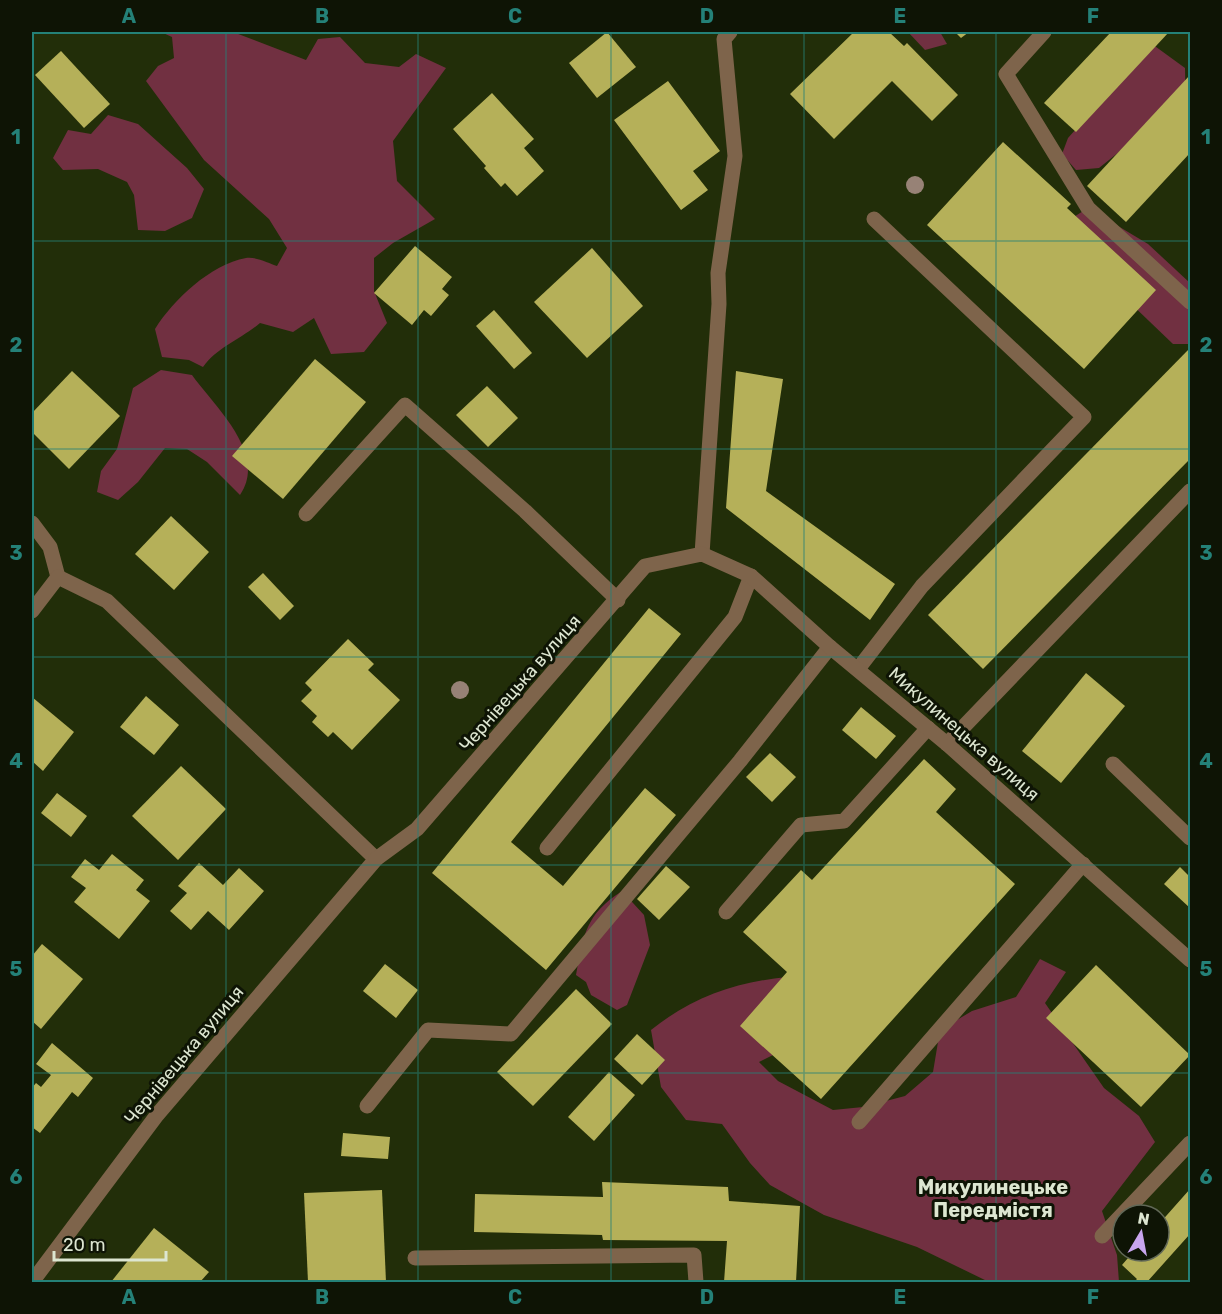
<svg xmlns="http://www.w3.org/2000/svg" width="1222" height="1314" font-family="Rubik,sans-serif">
<rect width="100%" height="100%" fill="#222e09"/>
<g fill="#713041">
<path d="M161 32H233L306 60 318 39 340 37 365 63 399 67 416 54 446 68 393 141 397 181 435 219 393 243 374 258V291L387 323 364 352 331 354 314 318 293 332 260 323C241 339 217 347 203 367L189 360 162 357 155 329C174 299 210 265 246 258 254 256 269 263 277 266L287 248 269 219 204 160 146 81 158 66 174 58 172 37Z"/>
<polygon points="908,32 940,32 947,44 925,50"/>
<polygon points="1152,44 1185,68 1186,123 1129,144 1099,168 1076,170 1062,154 1068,138"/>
<polygon points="108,115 138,124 187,168 204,189 192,218 165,231 138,230 134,195 127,182 98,169 63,170 53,158 68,130 91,134"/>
<polygon points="1088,208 1148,244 1190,283 1190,344 1173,344 1101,275 1069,220"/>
<path d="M161 370 192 375C215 407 268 454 240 495L207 462 187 449 165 448 138 482 118 500 97 492 101 471 117 449 133 388Z"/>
<path d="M622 891 644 915 650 945 627 1005 617 1010 591 995 586 982 576 975C584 934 585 915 622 891Z"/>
<path d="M1040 959 1066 972 1045 1003 1104 1088 1139 1116 1155 1142 1102 1211 1117 1255 1119 1282H989L917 1247 824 1215 770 1185 750 1163 722 1124 686 1120 661 1087 651 1030C692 997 736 982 787 977L793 1045 759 1062 778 1081 833 1110 863 1107 905 1096 933 1072 940 1030 972 1011 1016 997Z"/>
</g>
<g fill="#b5b059">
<polygon points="607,32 636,67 597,98 569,63"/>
<polygon points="854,32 889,32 904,46 907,43 958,95 932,121 892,81 834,139 790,94"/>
<polygon points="955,32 969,32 961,38"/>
<polygon points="1111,32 1169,32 1076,132 1044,103"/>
<polygon points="61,51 110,104 84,128 35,75"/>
<polygon points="1190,75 1190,153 1126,222 1087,186"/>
<polygon points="668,81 720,151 693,171 708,190 681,210 614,120"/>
<polygon points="492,93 534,139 524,148 544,171 517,196 505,183 501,187 484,168 486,166 453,129"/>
<polygon points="1003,142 1071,204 1067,208 1156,290 1084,369 927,225"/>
<polygon points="415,246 452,277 442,289 449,295 431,316 424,310 412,325 374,293"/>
<polygon points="592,248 643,306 587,358 534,302"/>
<polygon points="494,310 532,353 514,369 476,326"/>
<polygon points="1190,348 1190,459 983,669 928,615"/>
<polygon points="315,359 366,402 283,499 232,456"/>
<polygon points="72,371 120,416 69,469 32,432 32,413"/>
<polygon points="736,371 783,379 766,491 895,584 870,620 726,508"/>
<polygon points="487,386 518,418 488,447 456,415"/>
<polygon points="171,516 209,552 174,590 135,554"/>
<polygon points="263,573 294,606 280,620 248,587"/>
<polygon points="649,608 681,634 511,842 563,886 645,788 676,815 546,970 432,873"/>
<polygon points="348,639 374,664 368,670 400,700 352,750 333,732 328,737 312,722 317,716 301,701 312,690 305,683"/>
<polygon points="1086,673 1125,706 1061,783 1022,751"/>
<polygon points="146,696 179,725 154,755 120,727"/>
<polygon points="32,697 74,732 43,771 32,761"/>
<polygon points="861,707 896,736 876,759 842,730"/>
<polygon points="770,753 796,777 772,802 746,777"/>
<polygon points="924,759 956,789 936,812 1015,884 821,1099 740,1026 787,972 743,932 801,870 812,880"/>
<polygon points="181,766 226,809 178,860 132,816"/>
<polygon points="57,793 87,816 71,837 41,813"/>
<polygon points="112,854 144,880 136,890 150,901 119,939 74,902 86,888 71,877 85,859 99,870"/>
<polygon points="199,863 223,885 239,868 264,891 229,930 208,911 191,930 170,911 187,893 178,886"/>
<polygon points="666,866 690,887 659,920 637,899"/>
<polygon points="1180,867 1190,877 1190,908 1164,884"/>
<polygon points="42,944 83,979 41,1029 32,1021 32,956"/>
<polygon points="385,964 418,990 396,1018 363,991"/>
<polygon points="1096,965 1190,1055 1141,1107 1046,1018"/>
<polygon points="576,989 612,1024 533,1106 497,1072"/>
<polygon points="637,1034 665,1060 642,1085 614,1059"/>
<polygon points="52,1043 93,1078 78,1097 72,1092 40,1133 32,1127 32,1088 36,1083 41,1087 51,1075 36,1064"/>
<polygon points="609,1072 635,1095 594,1141 568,1117"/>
<polygon points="343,1133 390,1137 388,1159 341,1156"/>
<polygon points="602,1182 728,1187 729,1201 800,1206 796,1282 724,1282 727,1241 603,1240 602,1235 474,1232 475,1194 603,1197"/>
<polygon points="1190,1189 1190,1234 1147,1282 1134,1282 1137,1279 1122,1265 1134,1251 1159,1251 1159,1224"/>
<polygon points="382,1190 386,1282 308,1282 304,1193"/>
<polygon points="154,1228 209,1272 200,1282 111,1282"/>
</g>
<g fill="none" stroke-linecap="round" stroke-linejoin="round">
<g stroke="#7e644b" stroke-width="15">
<polyline points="1044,32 1006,74 1088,208 1190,302"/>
<polyline points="306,514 405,405 525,511 618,600"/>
<polyline points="32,523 50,547 58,577"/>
<polyline points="702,554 719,304 718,273 735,156 724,39 730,32"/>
<polyline points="858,669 922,586 1084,417 874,219"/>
<polyline points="947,744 1190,491"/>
<polyline points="1113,764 1190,838"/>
<polyline points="547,848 735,617 751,576"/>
<polyline points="726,912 801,825 844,821 928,728"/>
<polyline points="367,1106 428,1030 511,1034 740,761 830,647"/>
<polyline points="859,1122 1083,864"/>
<polyline points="1102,1236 1190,1143"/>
<polyline points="415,1258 694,1255 696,1282"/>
</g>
<g stroke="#7e644b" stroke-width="15">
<polyline points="32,611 58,577 107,601 376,859 157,1115 32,1282"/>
<polyline points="376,859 417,829 645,566 702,554 751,576 830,647 947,744 1190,960"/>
</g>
</g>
<g fill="#978276">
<circle cx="915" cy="185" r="9"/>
<circle cx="460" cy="690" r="9"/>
</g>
<path fill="none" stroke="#248178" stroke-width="1.5" stroke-opacity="0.55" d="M226 32V1282M418 32V1282M611 32V1282M804 32V1282M996 32V1282M32 241H1190M32 449H1190M32 657H1190M32 865H1190M32 1073H1190"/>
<g text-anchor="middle" stroke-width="6" stroke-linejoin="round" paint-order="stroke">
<g font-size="18" fill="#dde6d1" stroke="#0e1405">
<text transform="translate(520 683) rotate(-49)" y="6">Чернівецька вулиця</text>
<text transform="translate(964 734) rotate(41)" y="6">Микулинецька вулиця</text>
<text transform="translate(184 1055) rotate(-50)" y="6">Чернівецька вулиця</text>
</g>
<g font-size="20" font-weight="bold" fill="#dde6d1" stroke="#0e1405">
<text x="993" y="1194">Микулинецьке<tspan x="993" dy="23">Передмістя</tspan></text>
</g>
</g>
<rect width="1222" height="1314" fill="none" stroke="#0e1405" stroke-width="66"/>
<g transform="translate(1141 1233) rotate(10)"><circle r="28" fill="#0e1405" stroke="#616857" stroke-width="1.5"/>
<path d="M0-4.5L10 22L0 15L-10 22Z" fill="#c8a5ee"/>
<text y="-9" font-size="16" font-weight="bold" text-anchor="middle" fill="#dde6d1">N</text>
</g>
<path d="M54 1251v9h112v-9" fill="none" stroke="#dde6d1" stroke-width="3"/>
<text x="63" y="1251" font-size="18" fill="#dde6d1" stroke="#0e1405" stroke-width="4.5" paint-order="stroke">20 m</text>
<rect x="33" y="33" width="1156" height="1248" fill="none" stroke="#248178" stroke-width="2"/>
<g font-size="20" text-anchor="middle" font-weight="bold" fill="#248178">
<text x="129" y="23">A</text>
<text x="322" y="23">B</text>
<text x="515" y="23">C</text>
<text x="707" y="23">D</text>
<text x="900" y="23">E</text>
<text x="1093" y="23">F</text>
<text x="16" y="144">1</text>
<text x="1206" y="144">1</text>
<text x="16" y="352">2</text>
<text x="1206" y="352">2</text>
<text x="16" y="560">3</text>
<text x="1206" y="560">3</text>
<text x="16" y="768">4</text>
<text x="1206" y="768">4</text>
<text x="16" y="976">5</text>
<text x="1206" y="976">5</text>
<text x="16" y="1184">6</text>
<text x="1206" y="1184">6</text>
<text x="129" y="1304">A</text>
<text x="322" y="1304">B</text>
<text x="515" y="1304">C</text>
<text x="707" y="1304">D</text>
<text x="900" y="1304">E</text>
<text x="1093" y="1304">F</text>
</g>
</svg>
